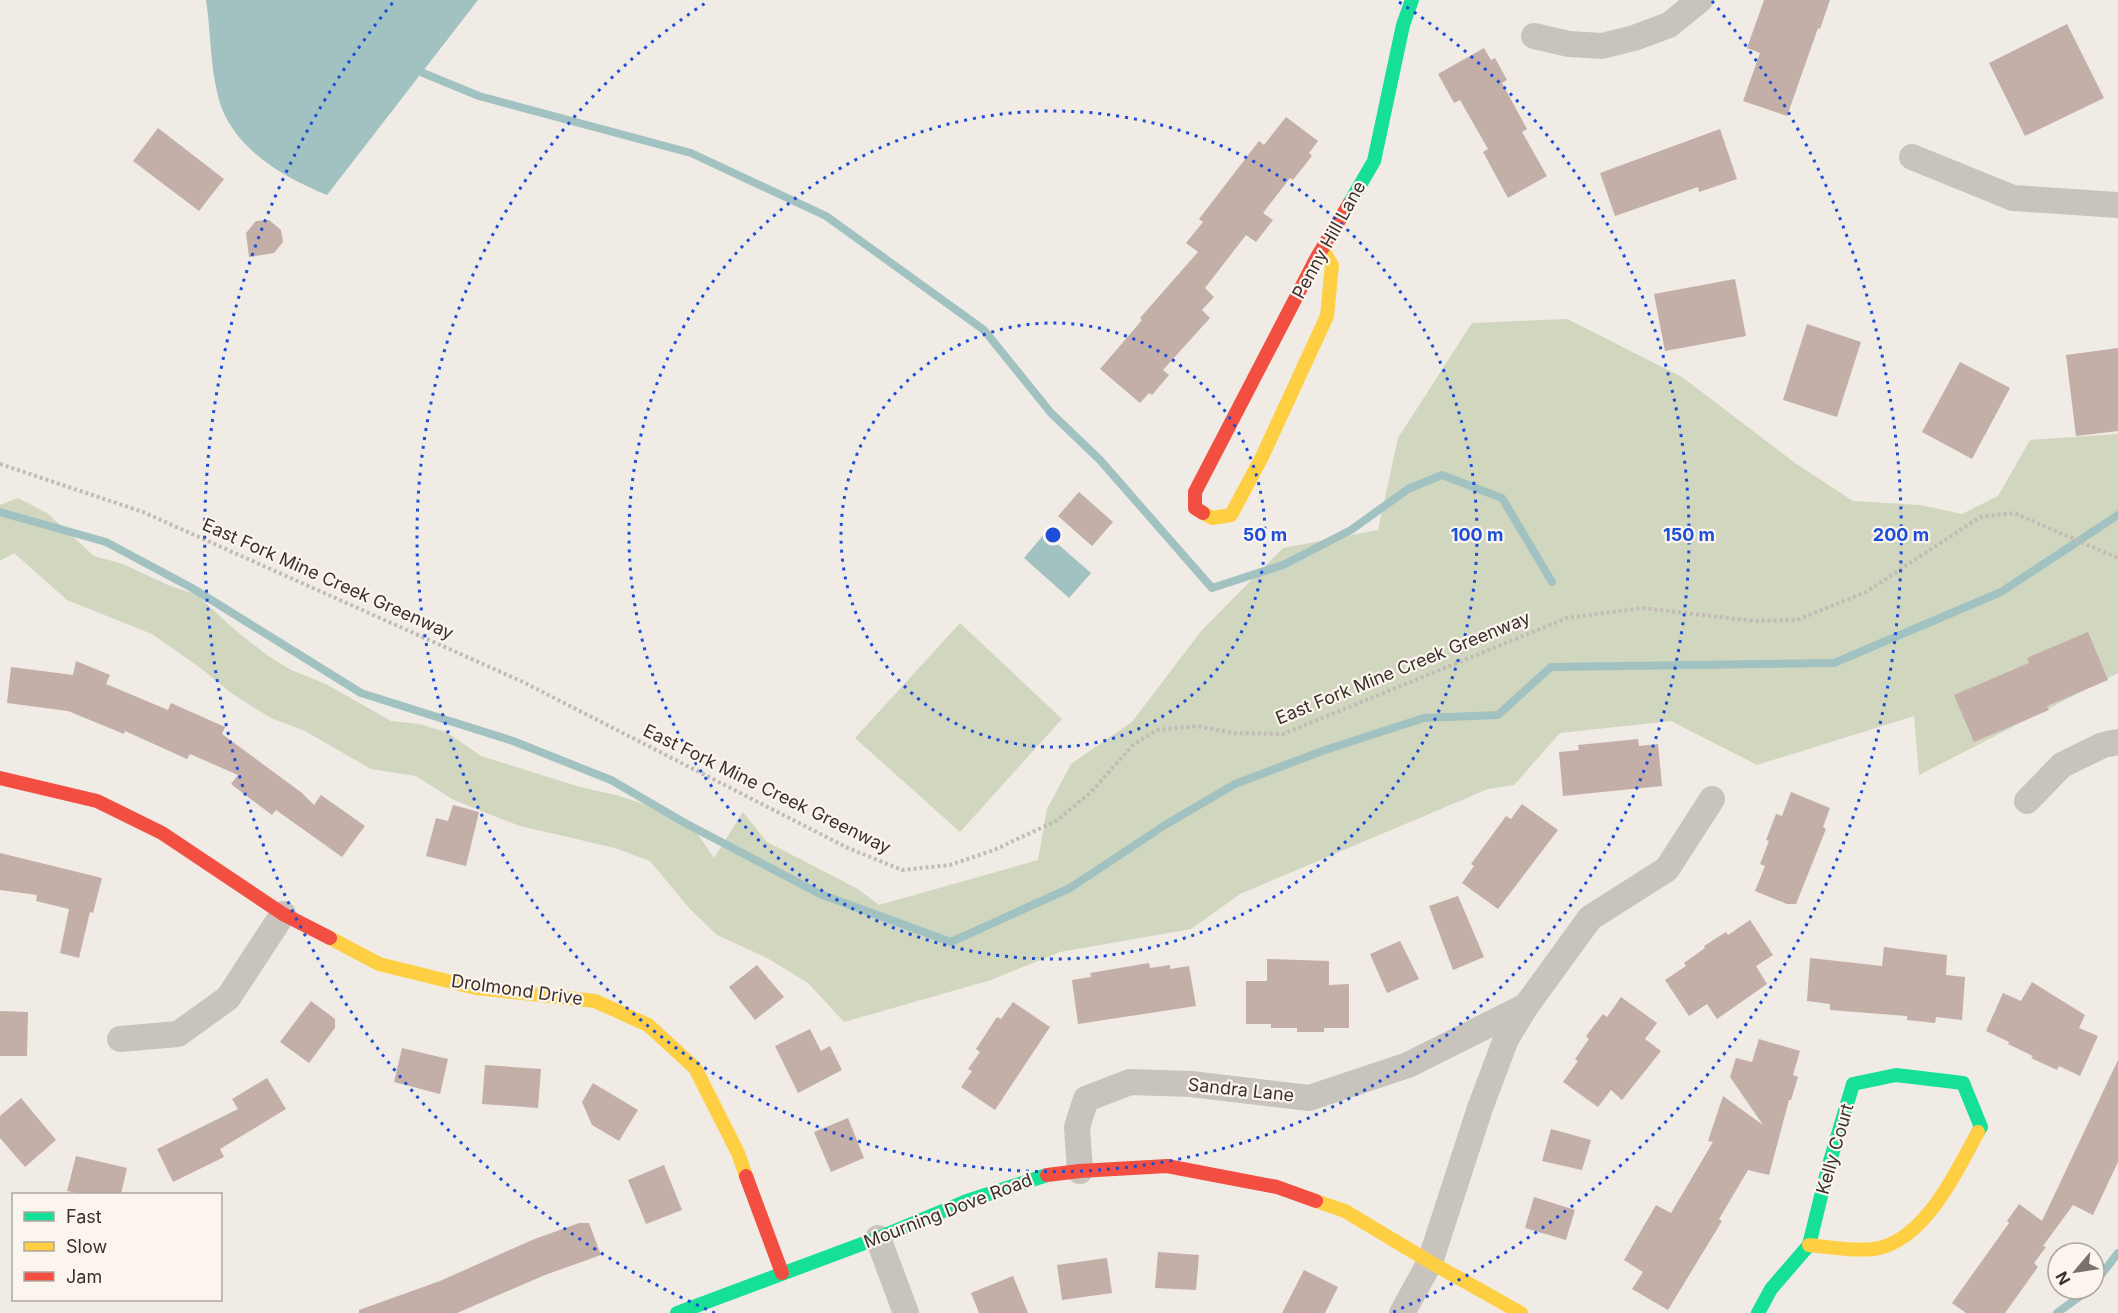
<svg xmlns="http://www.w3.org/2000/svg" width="2118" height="1313" font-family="Inter,sans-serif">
<rect width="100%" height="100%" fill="#f0ebe5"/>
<g fill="#d1d6bf">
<polygon points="1567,319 1682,377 1795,463 1853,501 1920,505 1962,514 1998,496 2030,440 2118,434 2118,673 1919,775 1914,716 1757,765 1671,721 1560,733 1514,785 1488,789 1240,894 1191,929 1060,952 991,980 844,1022 808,983 767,958 717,935 690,909 650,861 615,848 520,826 481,811 452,799 416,776 371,769 305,731 271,718 234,695 199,667 152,634 67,600 14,553 0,561 0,505 18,498 47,513 94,556 123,564 168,585 197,595 235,630 267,655 291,670 326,684 391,721 419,724 446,732 481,756 577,786 619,796 655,808 691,824 714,858 743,812 767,842 858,889 879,905 1038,860 1047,809 1071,764 1132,722 1202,630 1283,548 1378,530 1398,438 1472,323"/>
<polygon points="960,623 1062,719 960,832 855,738"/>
</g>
<g fill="#a1c2c1">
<path d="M206 0H478L327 195C283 177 230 147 218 96 210 65 211 32 206 0Z"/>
<polygon points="1045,533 1091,573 1069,598 1024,558"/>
</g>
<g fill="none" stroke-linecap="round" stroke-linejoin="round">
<g stroke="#a1c2c1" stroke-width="8">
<polyline points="416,67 423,73 479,96 691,153 826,216 984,330 1051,413 1100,460 1212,588 1283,565 1351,530 1408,489 1442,475 1502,498 1552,582"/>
<polyline points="0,512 106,542 192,588 361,693 513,741 611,780 685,823 820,894 951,942 1070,888 1165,825 1235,784 1325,750 1424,718 1498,715 1551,667 1834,663 2001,592 2118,515"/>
<polyline points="2094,1284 2118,1253"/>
<polyline points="2057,1313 2090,1289"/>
</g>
</g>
<g fill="#c3afa7">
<polygon points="1764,0 1830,0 1820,29 1818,28 1787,116 1743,101 1760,53 1747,48"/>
<polygon points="2067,24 2104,98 2025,136 1989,63"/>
<polygon points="1484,48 1491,60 1495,58 1507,80 1502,83 1527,129 1522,132 1547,176 1508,198 1483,152 1488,149 1460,100 1454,103 1438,74"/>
<polygon points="1286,117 1318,141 1309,153 1312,156 1293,180 1290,178 1263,213 1273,220 1256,242 1246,235 1205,288 1214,297 1202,310 1210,318 1163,370 1169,375 1152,395 1149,393 1140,403 1100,369 1142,320 1140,318 1198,252 1186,243 1203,222 1199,219 1259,141 1264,145"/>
<polygon points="158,128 224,179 199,211 133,161"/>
<polygon points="1720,129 1737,179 1699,192 1698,187 1615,216 1600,173"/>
<polygon points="269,220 281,230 283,242 274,253 249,257 246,233 256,221"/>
<polygon points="1735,279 1746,336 1665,351 1654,294"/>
<polygon points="1807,324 1861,342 1837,417 1783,400"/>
<polygon points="2118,348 2118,431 2076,436 2066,355"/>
<polygon points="1960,362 2010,388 1972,459 1922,432"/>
<polygon points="1079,492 1113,522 1092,546 1058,516"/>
<polygon points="2088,632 2108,680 2047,706 2049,710 1974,742 1954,695 2029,663 2027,658"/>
<polygon points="76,661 110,675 106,684 168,710 171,703 225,727 222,734 302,793 314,805 321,795 365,826 342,857 276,810 272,815 231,784 238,775 190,754 187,759 125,731 124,734 68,711 7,703 11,667 73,675"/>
<polygon points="1638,739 1639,746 1658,744 1662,786 1563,796 1559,752 1579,750 1578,745"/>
<polygon points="1791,792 1830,808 1823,827 1826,829 1796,904 1787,904 1755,891 1765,866 1760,864 1769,841 1766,840 1776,814 1782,816"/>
<polygon points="1522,804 1558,830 1498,909 1462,883 1474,866 1471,864 1506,816 1511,819"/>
<polygon points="453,805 479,812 466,866 426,856 436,818 448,821"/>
<polygon points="0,853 102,878 93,913 90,912 79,958 60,953 69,909 36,901 37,895 0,890"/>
<polygon points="1458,896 1484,957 1453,970 1429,906"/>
<polygon points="1750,920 1773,955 1756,966 1767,984 1717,1019 1707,1004 1689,1016 1665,980 1686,966 1684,963 1705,948 1704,946 1726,932 1728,935"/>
<polygon points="1400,941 1419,979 1387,993 1370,954"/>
<polygon points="1884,947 1947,955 1946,975 1965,977 1962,1020 1936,1017 1935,1023 1907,1020 1907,1016 1830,1010 1830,1004 1807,1001 1810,958 1882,966"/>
<polygon points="1267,959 1329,961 1329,985 1349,984 1349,1028 1324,1028 1324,1032 1297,1032 1297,1028 1271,1028 1271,1024 1246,1024 1246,981 1267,981"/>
<polygon points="1149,963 1150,968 1170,965 1170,969 1189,966 1196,1006 1078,1024 1072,980 1091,977 1090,973"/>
<polygon points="757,965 784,997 755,1020 729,987"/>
<polygon points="2032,982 2085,1015 2079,1028 2098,1036 2080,1076 2059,1066 2057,1070 2031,1058 2033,1056 2008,1044 2009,1042 1986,1031 2003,993 2021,1001"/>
<polygon points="1621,997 1657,1023 1645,1039 1661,1051 1622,1100 1611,1090 1598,1107 1563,1082 1578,1061 1575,1059 1589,1039 1586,1036 1603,1014 1607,1017"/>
<polygon points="311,1001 335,1019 335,1028 309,1063 280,1042"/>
<polygon points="1013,1002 1050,1027 995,1110 961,1087 972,1071 968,1069 980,1052 976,1049 997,1017 1001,1019"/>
<polygon points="0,1011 28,1012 27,1056 0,1056"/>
<polygon points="810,1029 821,1051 830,1046 842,1070 798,1093 775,1046"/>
<polygon points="1759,1039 1800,1051 1793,1075 1798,1077 1791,1100 1789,1100 1769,1175 1748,1170 1719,1219 1722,1221 1668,1310 1632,1289 1643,1272 1624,1260 1656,1205 1671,1213 1713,1142 1708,1141 1723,1096 1763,1125 1730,1077 1736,1058 1752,1062"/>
<polygon points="402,1048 448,1059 440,1094 394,1082"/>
<polygon points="2118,1060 2118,1162 2093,1215 2073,1205 2043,1246 2046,1247 2034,1263 2038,1267 2005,1313 1966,1313 1952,1303 2009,1223 2007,1221 2019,1204 2042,1221"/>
<polygon points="485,1065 541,1069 538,1108 482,1104"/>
<polygon points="267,1078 286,1109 220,1149 224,1157 173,1182 157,1149 238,1109 232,1099"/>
<polygon points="593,1083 638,1110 619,1141 592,1125 582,1102"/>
<polygon points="21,1098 56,1140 25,1167 0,1138 0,1116"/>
<polygon points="848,1118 864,1158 831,1172 814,1132"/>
<polygon points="1551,1129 1591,1140 1582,1170 1542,1161"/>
<polygon points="76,1156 127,1168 121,1194 83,1194 67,1191"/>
<polygon points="664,1165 682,1210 646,1224 628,1180"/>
<polygon points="1534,1197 1575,1210 1566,1240 1525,1228"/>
<polygon points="579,1223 589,1223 601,1255 545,1275 457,1313 359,1313 359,1310 440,1281 532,1240"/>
<polygon points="1158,1252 1199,1255 1196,1290 1155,1288"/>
<polygon points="1107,1258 1112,1293 1062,1300 1057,1265"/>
<polygon points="1304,1270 1338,1287 1325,1313 1282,1313"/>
<polygon points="1013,1276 1028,1313 979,1313 971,1293"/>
</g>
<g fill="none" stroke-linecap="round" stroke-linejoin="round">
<polyline stroke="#c2bbb6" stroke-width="4" stroke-dasharray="3 3" stroke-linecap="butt" points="0,464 143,512 523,682 848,848 902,870 950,865 994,850 1056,821 1090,793 1133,745 1157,730 1197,726 1234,733 1283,734 1567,618 1643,608 1754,621 1797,620 1866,592 1980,517 2014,513 2118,558"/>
<g stroke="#c9c3be" stroke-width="26">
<polyline points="1534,36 1569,44 1602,46 1634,38 1669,25 1700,0"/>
<polyline points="1912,157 2013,198 2118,205"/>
<polyline points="2027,801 2062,765 2103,745 2118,742"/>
<polyline points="120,1039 178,1034 228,998 283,914"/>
<polyline points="1080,1171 1077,1127 1086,1099 1130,1082 1191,1084 1309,1098 1408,1065 1526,1006"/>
<polyline points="878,1238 906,1313"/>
<polyline points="1402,1313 1430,1262 1480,1108 1506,1039 1526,1006 1590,918 1667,869 1712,799"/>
</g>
<g stroke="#16e098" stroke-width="14">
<polyline points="1349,204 1374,161 1403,25 1412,0"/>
<polyline points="677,1313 878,1238 967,1201 1047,1175"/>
<polyline points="1758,1313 1771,1289 1809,1245 1828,1168 1853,1084 1896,1075 1963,1083 1981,1127 1978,1132"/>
</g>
<g stroke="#ffcf43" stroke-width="14">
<polyline points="1203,513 1212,518 1231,515 1262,457 1327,316 1332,265 1322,249"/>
<polyline points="330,938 379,964 476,988 595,1001 648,1025 695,1068 738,1153 746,1176"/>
<polyline points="1316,1201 1345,1211 1430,1262 1521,1313"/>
<path d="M1809 1245C1829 1247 1863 1253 1883 1247 1928 1233 1957 1171 1978 1132"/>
</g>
<g stroke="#f24e42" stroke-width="14">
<polyline points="1203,513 1195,508 1195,492 1317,257 1349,204"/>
<polyline points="0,778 97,801 162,833 283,914 330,938"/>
<polyline points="1047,1175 1080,1171 1167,1166 1277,1187 1316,1201"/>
<polyline points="746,1176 782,1273"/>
</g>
</g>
<g fill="none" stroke="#1d4ed8" stroke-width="3" stroke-dasharray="3 6">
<circle cx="1053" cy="535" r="212"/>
<circle cx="1053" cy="535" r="424"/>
<path d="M1399 2A636 636 0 1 1 707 2"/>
<path d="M715 1313A848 848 0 0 1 394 1M1712 1A848 848 0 0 1 1391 1313"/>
</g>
<g text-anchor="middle" stroke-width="4.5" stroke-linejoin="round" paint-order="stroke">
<g font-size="18" fill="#3b302b" stroke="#fbf5ee">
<text transform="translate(1329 240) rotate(-61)" y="6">Penny Hill Lane</text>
<text transform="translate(328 579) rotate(24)" y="6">East Fork Mine Creek Greenway</text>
<text transform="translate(1403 668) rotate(-22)" y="6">East Fork Mine Creek Greenway</text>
<text transform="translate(767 789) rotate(26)" y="6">East Fork Mine Creek Greenway</text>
<text transform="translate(517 990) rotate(8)" y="6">Drolmond Drive</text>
<text transform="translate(1241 1090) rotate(6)" y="6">Sandra Lane</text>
<text transform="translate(1835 1149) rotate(-74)" y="6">Kelly Court</text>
<text transform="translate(948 1211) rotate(-21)" y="6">Mourning Dove Road</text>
</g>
</g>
<circle cx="1053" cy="535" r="9" fill="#1d4ed8" stroke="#fbf5ee" stroke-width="3"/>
<g font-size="18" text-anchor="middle" font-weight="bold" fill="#1d4ed8" stroke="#fbf5ee" stroke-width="4.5" stroke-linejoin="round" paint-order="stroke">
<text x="1265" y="541">50 m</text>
<text x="1477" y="541">100 m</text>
<text x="1689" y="541">150 m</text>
<text x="1901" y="541">200 m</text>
</g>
<rect x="12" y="1193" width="210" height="108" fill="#fbf5ee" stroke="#aea6a0" stroke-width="1.5"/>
<rect x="24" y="1212" width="30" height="9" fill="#16e098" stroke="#aea6a0" stroke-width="1.5"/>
<text x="66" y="1223" font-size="18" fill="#3b302b">Fast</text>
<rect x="24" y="1242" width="30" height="9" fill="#ffcf43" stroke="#aea6a0" stroke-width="1.5"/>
<text x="66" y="1253" font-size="18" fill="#3b302b">Slow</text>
<rect x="24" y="1272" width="30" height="9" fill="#f24e42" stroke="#aea6a0" stroke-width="1.5"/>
<text x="66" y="1283" font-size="18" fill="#3b302b">Jam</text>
<g transform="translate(2076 1271) rotate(241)"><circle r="28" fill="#fbf5ee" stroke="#aea6a0" stroke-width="1.5"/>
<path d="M0-4.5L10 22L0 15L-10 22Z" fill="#7a716c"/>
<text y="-9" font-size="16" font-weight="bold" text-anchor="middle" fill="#3b302b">N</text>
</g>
</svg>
